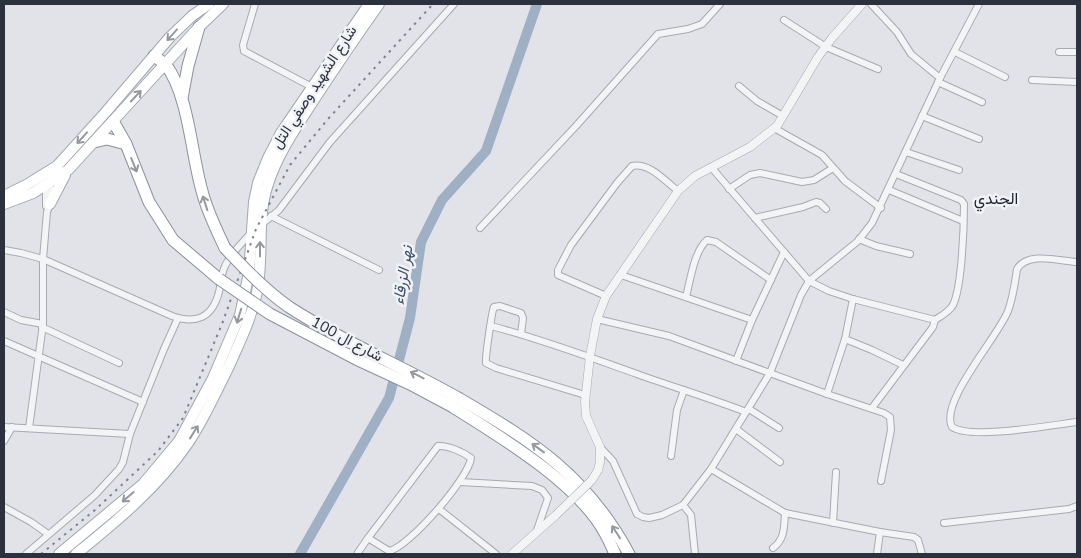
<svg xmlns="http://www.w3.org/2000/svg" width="1081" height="558" font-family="'Nunito Sans',Vazirmatn,sans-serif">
<rect width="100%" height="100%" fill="#e1e3e8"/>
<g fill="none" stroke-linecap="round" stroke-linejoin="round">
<polyline stroke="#9fafc4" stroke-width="10" points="300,554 389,398 410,318 421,242 442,200 486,151 537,4"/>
<defs>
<g id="minor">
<polyline points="255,4 243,45 244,51 312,87"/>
<polyline points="871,4 897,32 911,54 940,78"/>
<polyline points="784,20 826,47 878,69"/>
<polyline points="955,52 1005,77"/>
<polyline points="1059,52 1077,52"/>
<polyline points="1032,80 1077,82"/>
<polyline points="938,82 982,102"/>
<polyline points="739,86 757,101 783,116"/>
<polyline points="922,116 979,139"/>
<polyline points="774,128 822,155 845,181 881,208"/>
<polyline points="906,152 959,170"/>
<polyline points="711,167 809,281 829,291 853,299 935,320 933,327 872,408"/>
<path d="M896 174 961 200 964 204C964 226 962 287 953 305 949 312 941 316 935 320"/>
<polyline points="46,184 46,206"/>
<polyline points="729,189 750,175 760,173 802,182 814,180 833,168"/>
<polyline points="889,190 963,221"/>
<polyline points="271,216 379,270"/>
<polyline points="755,218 803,207 816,202 820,203 826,209"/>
<polyline points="261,225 279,210 330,142 454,4"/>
<polyline points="480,228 576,126 658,34 688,29 702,24 720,4"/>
<polyline points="859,239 876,246 910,254"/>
<path d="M4 250 21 253 43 259 172 316C195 324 212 319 219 292 221 284 221 274 225 266 231 253 242 243 252 232"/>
<path d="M1077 262C1059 261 1028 251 1017 269 1015 283 1013 298 1008 311 998 337 939 402 952 427 971 440 1052 425 1077 422"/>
<polyline points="621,275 752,320"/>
<path d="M606 296 558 275V270L571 245 617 183 632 166C649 162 665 181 678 191"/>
<path d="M686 297C690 282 694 251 707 240L716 242 771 280"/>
<polyline points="4,312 21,320 43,324"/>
<polyline points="597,319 669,336 827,394 884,413 890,417 891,430 881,481"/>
<path d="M491 326C541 339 589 357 637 374 673 387 710 398 746 412"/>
<polyline points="42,327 119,363"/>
<path d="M521 334 523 318 521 313 500 306 494 307C492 310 485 359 486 363L496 368 585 395"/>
<polyline points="845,339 872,350 903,365"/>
<polyline points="4,341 143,402"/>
<polyline points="736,361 752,320 784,252"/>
<polyline points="827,394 845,339 853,299"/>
<polyline points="749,409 779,428"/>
<polyline points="4,427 130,434"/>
<polyline points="29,428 43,324 43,259 47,212 50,204 50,180"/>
<polyline points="736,429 780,462"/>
<polyline points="4,441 12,427"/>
<path d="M438 446C447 445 463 452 471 458 469 478 408 548 389 551L368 538Z"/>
<polyline points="600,447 613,461 637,514 643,517 649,518 662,515 683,505 711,469 770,373 801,295 809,281 858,241 872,223 940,78 979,4"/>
<polyline points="671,456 677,410 684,390"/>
<polyline points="711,469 785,513 880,532 914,537 918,540 922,554"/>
<polyline points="460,482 532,486 542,490 548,498 536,533"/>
<polyline points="683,505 691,515 695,554"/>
<polyline points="4,507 31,522 48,534"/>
<polyline points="439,509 496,554"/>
<polyline points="833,523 836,472"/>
<polyline points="944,523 1069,509 1077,506"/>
<path d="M773 548C785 539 784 527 785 513"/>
<polyline points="26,554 95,495 119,469 123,462 130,434 164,349 178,318"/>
<polyline points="357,554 368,538"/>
<polyline points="877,554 880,532"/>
</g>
<g id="tertiary">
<polyline points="598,470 600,462 600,447 586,416 585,402 590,356 597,319 606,296 678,191 695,176 750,147 777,126 818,57 832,38 862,4"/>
<polyline points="512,554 556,515"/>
</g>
<g id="primary">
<polyline points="4,196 28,184 57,166 105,113 170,37 192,16 209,4"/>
<polyline points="4,204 33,193 68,170 199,27 223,4"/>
<polyline points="50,204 65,175"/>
<polyline points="59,554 143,484 179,441 213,378 240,315 249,273 254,202 258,183 268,158 281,133 369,4"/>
<path d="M76 554C117 521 158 487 188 443 204 419 216 392 229 366 240 341 251 319 257 292 264 256 256 219 268 184 278 152 298 125 315 98 336 66 357 35 379 4"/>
</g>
<g id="motorway">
<path d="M154 56C158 59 163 62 166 65 189 96 191 153 202 191 207 211 216 229 225 248"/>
<polyline points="182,98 188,66 199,27"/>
<polyline points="113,121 126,144 149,202 173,240 219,279"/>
<polyline points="94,142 107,139 126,144"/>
<path d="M460 399C534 442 587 476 629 554"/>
<path d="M453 407C502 438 577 482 605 533 609 540 612 547 615 554"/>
</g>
</defs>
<use href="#minor" stroke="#a7aab1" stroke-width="8"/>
<use href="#tertiary" stroke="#a7aab1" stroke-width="9"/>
<use href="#primary" stroke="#a1a7b2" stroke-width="12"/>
<use href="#motorway" stroke="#8a909d" stroke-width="13"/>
<use href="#minor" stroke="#f3f4f6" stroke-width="6"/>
<use href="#tertiary" stroke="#f3f4f6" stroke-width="8"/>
<use href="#primary" stroke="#fff" stroke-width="10"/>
<use href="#motorway" stroke="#fff" stroke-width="11"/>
<polyline stroke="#7c8290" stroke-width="2" stroke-dasharray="2.5 5" stroke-linecap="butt" points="41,554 95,510 158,451 183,418 222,324 256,229 290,165 328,119 433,4"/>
<defs>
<polyline id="tertiary-bridge" points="556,515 592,480 598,470"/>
<g id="motorway-bridge">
<path d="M225 248C245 269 265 290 289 307 343 342 404 367 460 399"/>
<polyline points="219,279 270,314 356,359 410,384 453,407"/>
</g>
</defs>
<use href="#tertiary-bridge" stroke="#a7aab1" stroke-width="9" stroke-linecap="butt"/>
<use href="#motorway-bridge" stroke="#8a909d" stroke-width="13" stroke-linecap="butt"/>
<use href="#tertiary-bridge" stroke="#f3f4f6" stroke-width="8"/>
<use href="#motorway-bridge" stroke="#fff" stroke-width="11"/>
</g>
<defs><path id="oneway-shaft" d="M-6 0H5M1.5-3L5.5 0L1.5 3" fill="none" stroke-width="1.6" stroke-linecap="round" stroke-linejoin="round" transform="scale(1.25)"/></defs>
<g stroke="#95989e">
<use href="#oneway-shaft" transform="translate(172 35) rotate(132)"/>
<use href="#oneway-shaft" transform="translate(136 96) rotate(-47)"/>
<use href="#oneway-shaft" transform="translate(82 138) rotate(132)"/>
<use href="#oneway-shaft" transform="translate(134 165) rotate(68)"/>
<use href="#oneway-shaft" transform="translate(205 203) rotate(-108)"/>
<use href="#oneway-shaft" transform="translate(260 249) rotate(-90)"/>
<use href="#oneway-shaft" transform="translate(239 316) rotate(107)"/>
<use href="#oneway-shaft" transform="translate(417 375) rotate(-153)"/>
<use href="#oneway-shaft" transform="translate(194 432) rotate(-58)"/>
<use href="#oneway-shaft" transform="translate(538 448) rotate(-144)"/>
<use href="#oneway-shaft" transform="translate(128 497) rotate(139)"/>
<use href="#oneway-shaft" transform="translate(616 532) rotate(-123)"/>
</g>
<g text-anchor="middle" stroke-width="5" stroke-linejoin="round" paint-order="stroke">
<g font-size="15" fill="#2b313d" stroke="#f0f2f5">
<text transform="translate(314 87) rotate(-57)" y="5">شارع الشهيد وصفي التل</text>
<text transform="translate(347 339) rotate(28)" y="5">شارع ال 100</text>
</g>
<g font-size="16" fill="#1d222e" stroke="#f0f2f5">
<text x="996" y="204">الجندي</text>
</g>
<g font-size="16" font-style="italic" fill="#394d6d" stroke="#f0f2f5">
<text transform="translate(402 275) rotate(-81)" y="6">نهر الزرقاء</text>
</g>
</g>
<rect width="1081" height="558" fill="none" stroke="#2b313d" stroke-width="10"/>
</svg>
